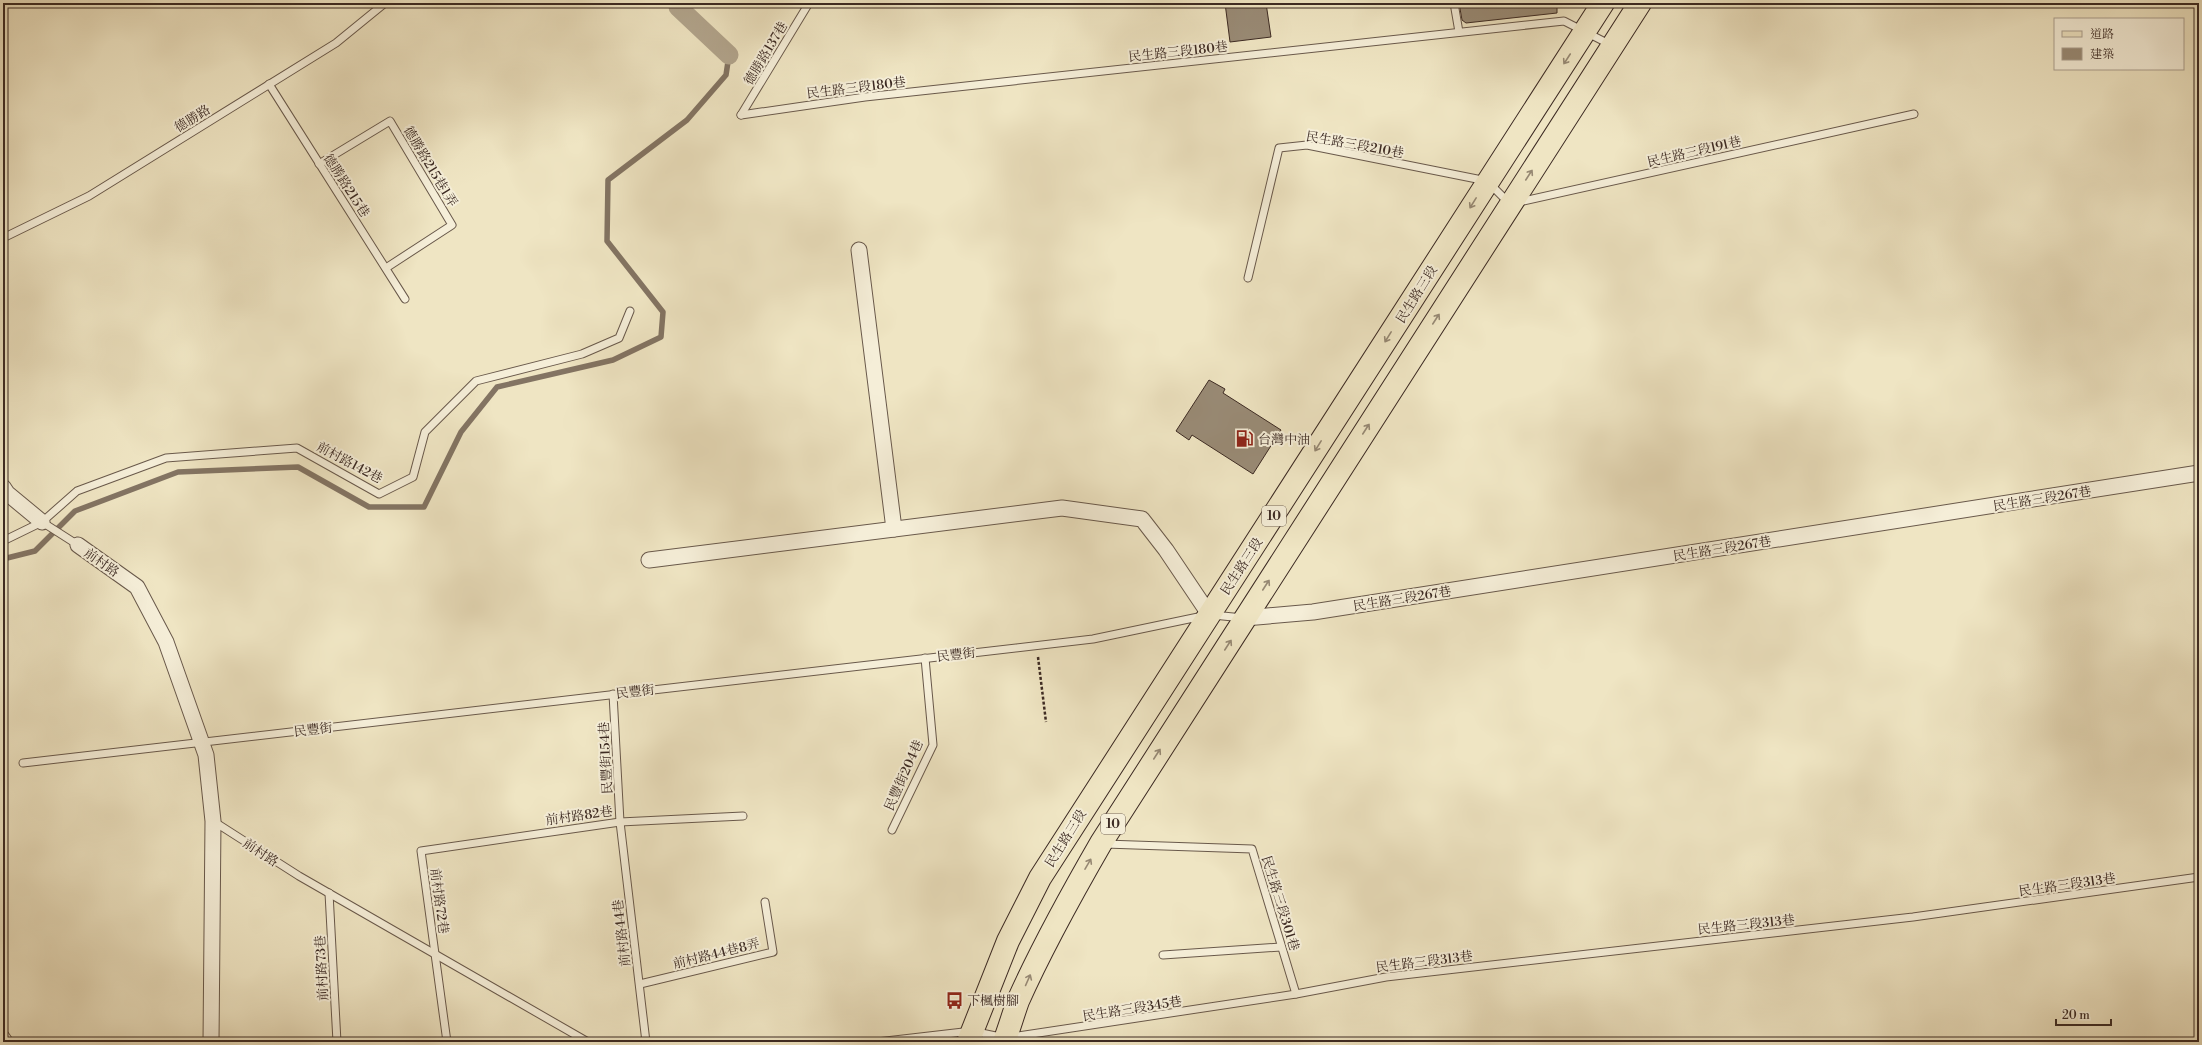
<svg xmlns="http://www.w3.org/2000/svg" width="2202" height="1045" font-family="'Libre Bodoni','Noto Serif TC',serif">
<rect width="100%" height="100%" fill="#efe5c3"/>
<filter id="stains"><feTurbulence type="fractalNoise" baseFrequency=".005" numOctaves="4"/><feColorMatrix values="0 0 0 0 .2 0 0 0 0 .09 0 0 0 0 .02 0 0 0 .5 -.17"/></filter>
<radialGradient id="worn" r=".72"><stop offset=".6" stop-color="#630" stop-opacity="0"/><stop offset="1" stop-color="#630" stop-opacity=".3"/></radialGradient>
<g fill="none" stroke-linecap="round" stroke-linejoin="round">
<polyline stroke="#837463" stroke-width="5.5" points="3,559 35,551 75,511 178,472 298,467 369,507 424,507 461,432 497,387 613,360 661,337 663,312 607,241 608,180 687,120 726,75 729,55"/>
<polyline stroke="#b2a58d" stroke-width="19" points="678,3 678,7 729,55"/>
</g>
<g fill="#998b76" stroke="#3c2a23">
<polygon points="1225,3 1266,3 1271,37 1230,42"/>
<polygon points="1459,3 1557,3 1557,13 1466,23 1462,20"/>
<polygon points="1209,380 1225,389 1223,393 1281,430 1253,474 1192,435 1189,440 1176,431"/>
</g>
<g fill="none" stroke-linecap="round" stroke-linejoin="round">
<defs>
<g id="service">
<polyline points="1454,3 1459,32"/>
<polyline points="269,84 405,299"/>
<polyline points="741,115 865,97 1564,21 1611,45"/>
<polyline points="741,115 809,3"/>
<polyline points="319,164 390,121 452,225 386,268"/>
<polyline points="3,238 89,196 336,43 385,3"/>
<polyline points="1248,278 1279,148 1307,145 1487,181 1510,204 1914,114"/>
<polyline points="42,522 78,545"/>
<polyline points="3,541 42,522 77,491 166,458 297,448 379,494 413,477 425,432 476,381 582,354 619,338 630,311"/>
<polyline points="1213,615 1243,618"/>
<polyline points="613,694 620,822 646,1042"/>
<polyline points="23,763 1093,639 1203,616"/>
<polyline points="213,821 299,876 588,1042"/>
<polyline points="892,830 933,745 925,658"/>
<polyline points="1105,844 1252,849 1296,994"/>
<polyline points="329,893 337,1042"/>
<polyline points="1163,955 1281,947"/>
<polyline points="640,984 773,952 765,902"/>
<polyline points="3,1032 10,1042"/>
<polyline points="447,1042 421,851 620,822 743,816"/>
<polyline points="877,1042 972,1031 1005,1038 1296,994 1386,977 1913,917 2199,877"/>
</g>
<g id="minor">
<polyline points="859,250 894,529"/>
<polyline points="3,487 7,493 42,522"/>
<polyline points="78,545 137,587 166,642 206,755 213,821 211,1042"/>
<polyline points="649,560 1062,508 1142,519 1166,550 1209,614"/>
<polyline points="1245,618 1313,612 2199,473"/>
</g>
<g id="primary">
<polyline points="968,1042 1008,941 1040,878 1603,3"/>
<path d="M1004 1042C1009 1029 1013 1015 1018 1001 1042 947 1071 895 1101 843L1640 3"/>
</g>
</defs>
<use href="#service" stroke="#69594b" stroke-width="9"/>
<use href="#minor" stroke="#69594b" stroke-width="17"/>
<use href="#primary" stroke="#3c2a23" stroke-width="24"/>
<polyline stroke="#3c2a23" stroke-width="2.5" stroke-dasharray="3 2" stroke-linecap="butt" points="1038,657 1046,722"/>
<use href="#service" stroke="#f5eed8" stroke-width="7"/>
<use href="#minor" stroke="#f5eed8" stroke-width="15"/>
<use href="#primary" stroke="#efe5c3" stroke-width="22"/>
</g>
<defs><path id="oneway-shaft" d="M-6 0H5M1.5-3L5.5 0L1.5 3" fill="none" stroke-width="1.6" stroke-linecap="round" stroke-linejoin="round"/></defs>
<g stroke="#968873">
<use href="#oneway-shaft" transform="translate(1567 59) rotate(123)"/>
<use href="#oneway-shaft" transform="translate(1529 175) rotate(-57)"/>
<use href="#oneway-shaft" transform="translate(1473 203) rotate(122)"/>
<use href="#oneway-shaft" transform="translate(1436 319) rotate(-57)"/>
<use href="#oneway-shaft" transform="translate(1388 337) rotate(122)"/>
<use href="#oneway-shaft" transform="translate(1366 429) rotate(-57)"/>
<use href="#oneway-shaft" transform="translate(1318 446) rotate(122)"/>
<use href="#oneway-shaft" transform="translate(1266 585) rotate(-57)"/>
<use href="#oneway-shaft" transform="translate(1228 645) rotate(-57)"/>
<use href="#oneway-shaft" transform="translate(1157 754) rotate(-57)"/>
<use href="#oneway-shaft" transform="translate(1088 864) rotate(-60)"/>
<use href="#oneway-shaft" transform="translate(1028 980) rotate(-66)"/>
</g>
<defs>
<symbol id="fuel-bare" viewBox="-9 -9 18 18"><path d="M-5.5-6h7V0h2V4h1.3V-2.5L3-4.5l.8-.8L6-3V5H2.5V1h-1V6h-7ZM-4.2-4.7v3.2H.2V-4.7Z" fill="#8f2418" stroke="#f5eed8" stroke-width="2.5" paint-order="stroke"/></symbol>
<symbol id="bus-bare" viewBox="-9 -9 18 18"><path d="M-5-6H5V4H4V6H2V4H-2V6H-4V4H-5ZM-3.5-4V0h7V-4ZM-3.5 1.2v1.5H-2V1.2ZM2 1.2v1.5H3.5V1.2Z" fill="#8f2418" stroke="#f5eed8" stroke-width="2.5" paint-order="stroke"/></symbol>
</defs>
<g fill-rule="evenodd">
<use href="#fuel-bare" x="1232" y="426" width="25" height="25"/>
<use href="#bus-bare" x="942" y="988" width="25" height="25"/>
</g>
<g text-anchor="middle" stroke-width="4" stroke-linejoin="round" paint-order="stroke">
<g fill="#f5eed8" stroke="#746559" stroke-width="1">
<rect x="1262" y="506" width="24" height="20" rx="3"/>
<rect x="1101" y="814" width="24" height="20" rx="3"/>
</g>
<g font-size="12" font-weight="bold" fill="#3c2a23">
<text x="1274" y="520">10</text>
<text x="1113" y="828">10</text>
</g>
<g font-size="13" fill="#3c2a23" stroke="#f5eed8">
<text transform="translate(1178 51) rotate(-6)" y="5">民生路三段180巷</text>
<text transform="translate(765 53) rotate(-59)" y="5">德勝路137巷</text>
<text transform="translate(856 87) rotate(-7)" y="5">民生路三段180巷</text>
<text transform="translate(192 118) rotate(-32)" y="5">德勝路</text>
<text transform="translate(1355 144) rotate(10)" y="5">民生路三段210巷</text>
<text transform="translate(1694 151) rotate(-13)" y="5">民生路三段191巷</text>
<text transform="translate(431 166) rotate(59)" y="5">德勝路215巷1弄</text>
<text transform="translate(347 185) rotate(57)" y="5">德勝路215巷</text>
<text transform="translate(1416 294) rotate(-58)" y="5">民生路三段</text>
<text transform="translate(350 462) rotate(28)" y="5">前村路142巷</text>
<text transform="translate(2042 498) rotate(-9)" y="5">民生路三段267巷</text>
<text transform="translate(1722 548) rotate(-9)" y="5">民生路三段267巷</text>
<text transform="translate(102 562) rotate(35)" y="5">前村路</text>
<text transform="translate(1241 566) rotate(-57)" y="5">民生路三段</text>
<text transform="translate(1402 598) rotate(-9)" y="5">民生路三段267巷</text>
<text transform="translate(956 654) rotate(-7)" y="5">民豐街</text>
<text transform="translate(635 691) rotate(-7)" y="5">民豐街</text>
<text transform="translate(313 729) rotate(-7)" y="5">民豐街</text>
<text transform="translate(605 758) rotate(-93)" y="5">民豐街154巷</text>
<text transform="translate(903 775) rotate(-66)" y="5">民豐街204巷</text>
<text transform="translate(579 815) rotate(-8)" y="5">前村路82巷</text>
<text transform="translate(1065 838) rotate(-58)" y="5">民生路三段</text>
<text transform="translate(261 852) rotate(33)" y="5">前村路</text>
<text transform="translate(2067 884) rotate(-8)" y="5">民生路三段313巷</text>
<text transform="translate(440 901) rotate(82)" y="5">前村路72巷</text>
<text transform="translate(1281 903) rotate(73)" y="5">民生路三段301巷</text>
<text transform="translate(1746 924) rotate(-6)" y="5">民生路三段313巷</text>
<text transform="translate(621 933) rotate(-97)" y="5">前村路44巷</text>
<text transform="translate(716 953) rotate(-14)" y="5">前村路44巷8弄</text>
<text transform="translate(1424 961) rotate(-7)" y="5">民生路三段313巷</text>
<text transform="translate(321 968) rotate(-93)" y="5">前村路73巷</text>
<text transform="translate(1132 1008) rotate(-9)" y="5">民生路三段345巷</text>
</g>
<g font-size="13" fill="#3c2a23" stroke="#f5eed8" text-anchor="start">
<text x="1258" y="444">台灣中油</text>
<text x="967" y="1005">下楓樹腳</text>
</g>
</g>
<rect width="2202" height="1045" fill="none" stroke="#efe5c3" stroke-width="16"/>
<rect x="4" y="4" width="2194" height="1037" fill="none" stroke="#3c2a23" stroke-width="2"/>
<rect x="8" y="8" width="2186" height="1029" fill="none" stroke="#3c2a23"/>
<rect x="2054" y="18" width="130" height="52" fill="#f5eed8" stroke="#aba090"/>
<rect x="2062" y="31" width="20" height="6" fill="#efe5c3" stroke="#aba090"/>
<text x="2090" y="38" font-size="12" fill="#3c2a23">道路</text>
<rect x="2062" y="48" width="20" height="12" fill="#998b76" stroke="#aba090"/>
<text x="2090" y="58" font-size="12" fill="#3c2a23">建築</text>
<path d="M2056 1019v6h55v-6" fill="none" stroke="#3c2a23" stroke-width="2"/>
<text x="2062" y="1019" font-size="12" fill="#3c2a23" stroke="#f5eed8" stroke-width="3" paint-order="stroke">20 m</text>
<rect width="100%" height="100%" filter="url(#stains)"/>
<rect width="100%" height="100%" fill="url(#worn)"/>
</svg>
